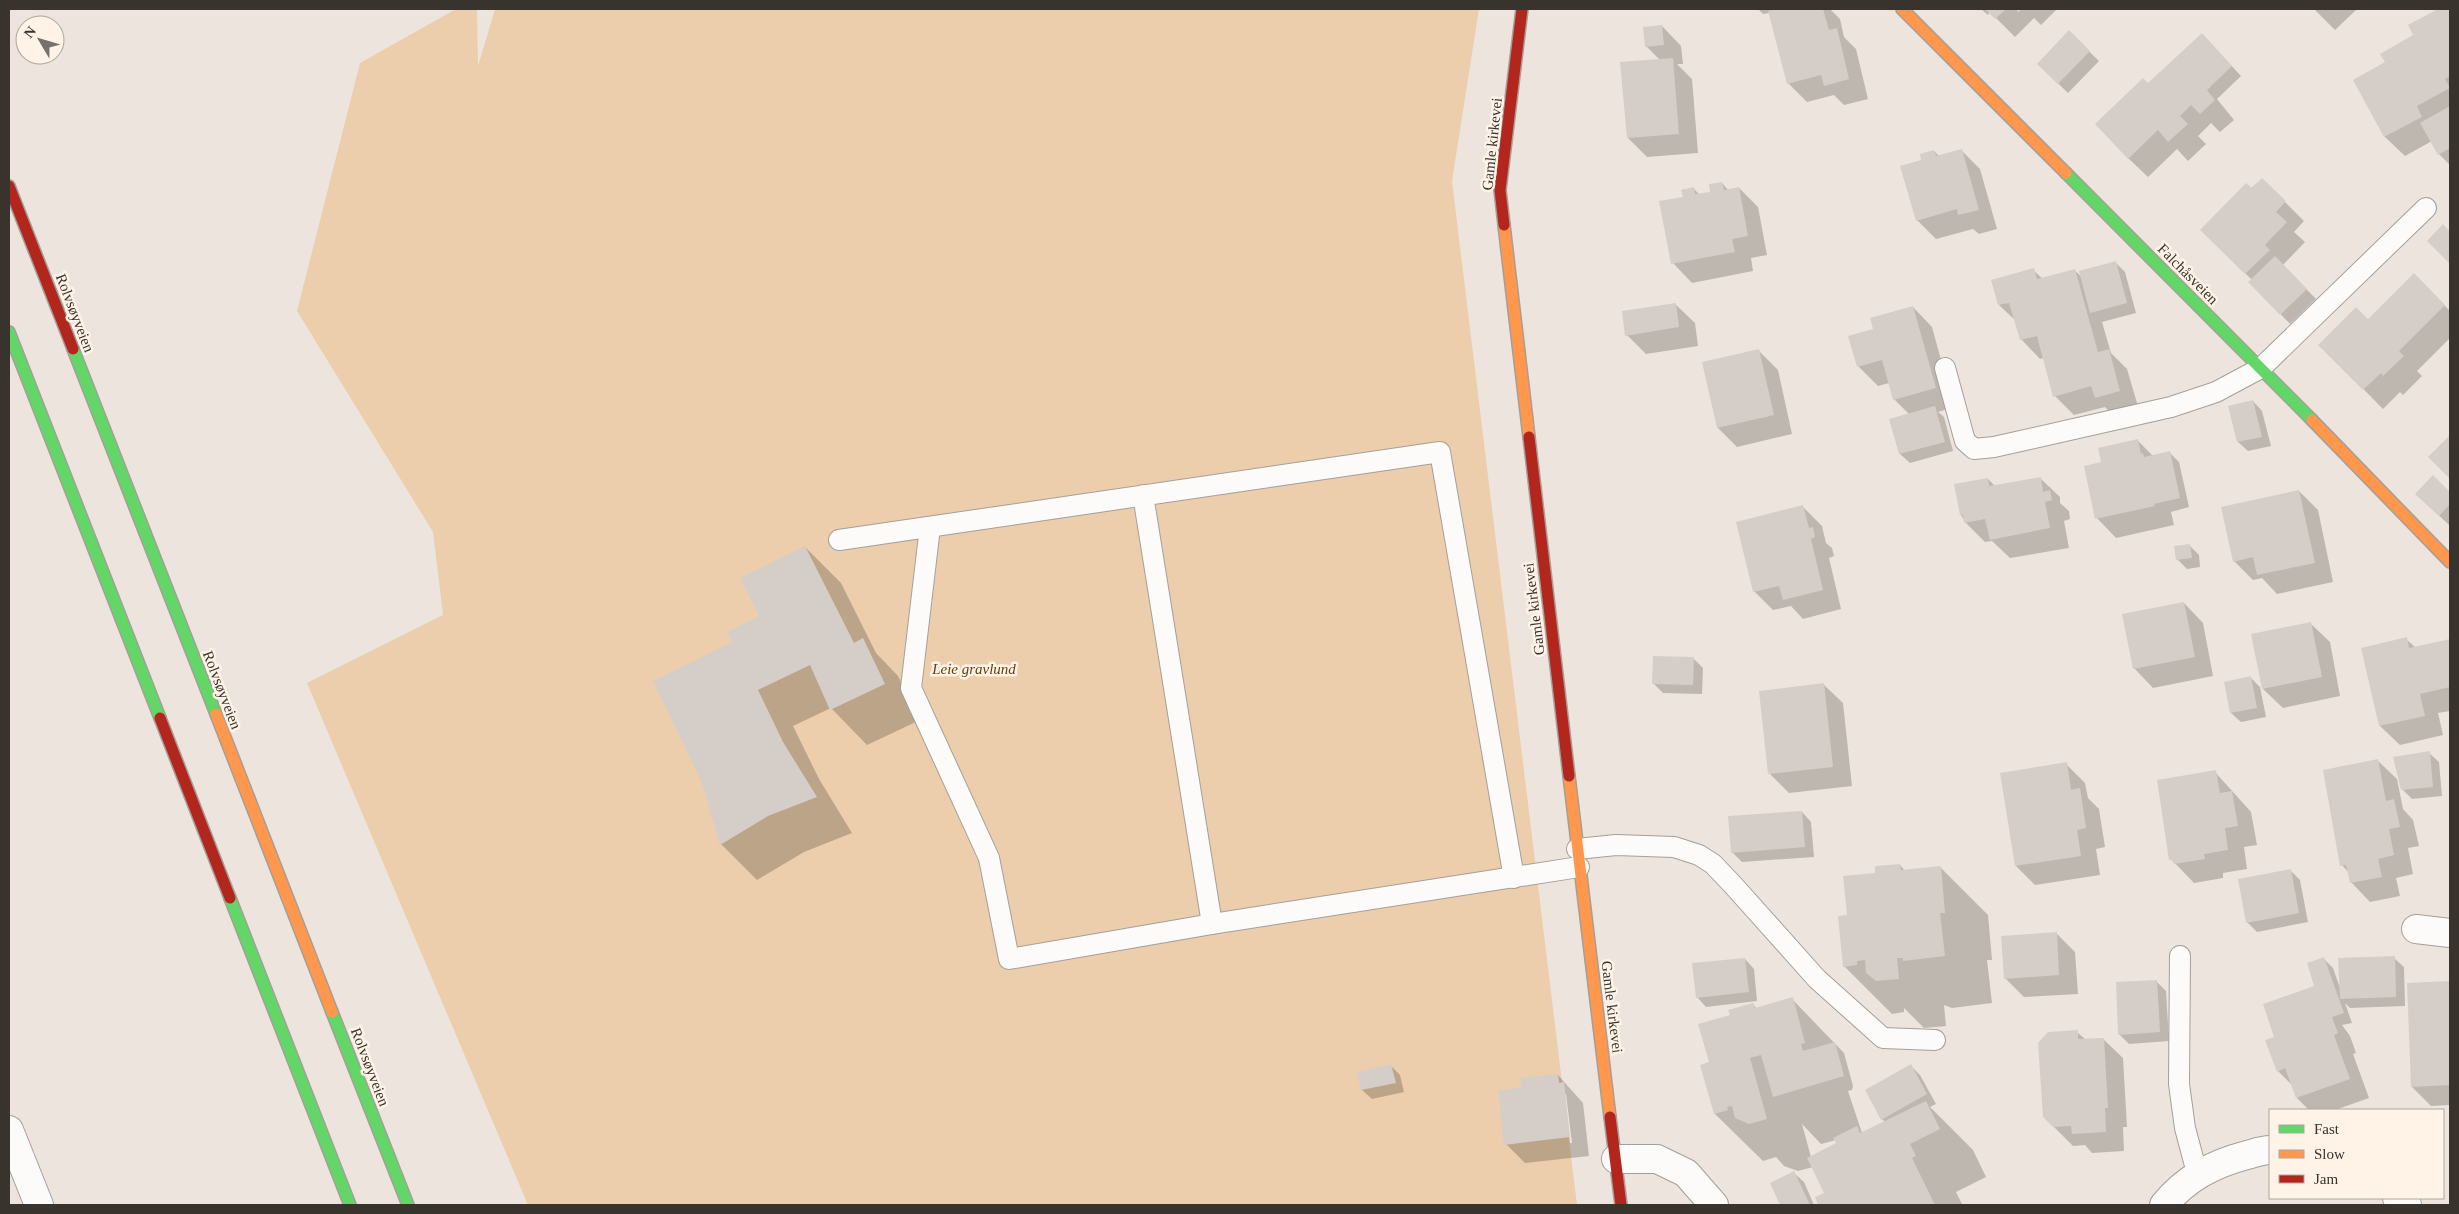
<svg xmlns="http://www.w3.org/2000/svg" width="2459" height="1214" font-family="Georgia,serif">
<rect width="100%" height="100%" fill="#ede5dd"/>
<polygon fill="#eccdac" points="456,9 477,9 478,66 495,9 1479,9 1452,181 1577,1205 528,1205 307,683 443,615 433,532 297,311 360,63"/>
<g fill="#0003" fill-rule="evenodd">
<polygon points="1758,9 1830,9 1840,19 1844,37 1856,49 1868,99 1844,105 1834,95 1807,102 1788,83 1770,13 1763,14"/>
<polygon points="1981,9 2017,9 2018,12 2021,9 2057,9 2041,25 2034,18 2015,37 1990,12 1988,15"/>
<polygon points="2314,9 2357,9 2335,30"/>
<polygon points="2441,9 2450,9 2449,164 2439,154 2432,141 2405,156 2385,137 2354,80 2387,63 2415,36 2409,26"/>
<polygon points="1662,26 1681,46 1683,64 1677,64 1692,79 1698,153 1647,157 1628,138 1661,61 1646,46"/>
<polygon points="2069,32 2099,61 2068,93 2038,64"/>
<polygon points="2211,44 2241,76 2217,99 2234,120 2220,132 2211,123 2198,136 2206,144 2188,161 2177,149 2148,177 2128,158 2148,85"/>
<polygon points="1961,150 1980,169 1997,229 1979,234 1973,229 1936,239 1917,220 1923,161 1934,151 1939,156"/>
<polygon points="2262,179 2304,221 2294,232 2305,242 2283,265 2316,299 2290,324 2250,282 2252,280 2202,230"/>
<polygon points="1722,183 1728,190 1739,188 1758,207 1767,255 1751,258 1753,271 1692,283 1673,263 1684,198 1694,189 1700,195 1712,193"/>
<polygon points="2116,263 2125,272 2136,313 2102,322 2111,353 2127,369 2139,410 2115,417 2105,407 2074,415 2055,396 2044,358 2040,359 2021,339 2016,321 1999,305 2033,270 2043,279 2074,270 2082,277"/>
<polygon points="2414,275 2450,311 2450,338 2417,371 2422,376 2403,395 2400,392 2383,409 2320,345 2368,320"/>
<polygon points="1675,304 1695,323 1698,346 1646,354 1627,335"/>
<polygon points="1913,307 1932,327 1954,407 1938,412 1944,417 1953,451 1910,463 1900,454 1891,420 1909,414 1894,399 1889,383 1878,386 1859,367 1850,336 1875,330"/>
<polygon points="1758,350 1778,370 1792,434 1737,447 1718,428 1703,363"/>
<polygon points="2253,401 2262,411 2271,446 2248,451 2238,442"/>
<polygon points="2138,441 2154,457 2170,453 2179,462 2189,507 2171,512 2174,525 2116,538 2097,518 2102,463"/>
<polygon points="2433,477 2450,494 2449,525 2426,503"/>
<polygon points="2040,478 2060,497 2060,503 2069,511 2070,519 2064,521 2069,548 2010,558 1992,541 1985,542 1966,523 1961,515 1988,479 1995,486"/>
<polygon points="2299,491 2318,510 2333,582 2277,594 2262,578 2253,580 2234,561"/>
<polygon points="1803,507 1822,526 1826,543 1832,548 1834,556 1829,558 1841,609 1803,619 1791,606 1773,610 1754,591"/>
<polygon points="2189,545 2199,555 2200,567 2187,569 2177,559"/>
<polygon points="805,547 841,583 876,653 898,676 920,720 867,745 831,708 793,726 819,779 852,833 804,852 757,880 721,844 703,782 734,642 760,616"/>
<polygon points="2184,603 2203,623 2213,676 2153,688 2134,668"/>
<polygon points="2310,623 2330,642 2340,696 2283,708 2263,689"/>
<polygon points="2406,639 2416,648 2450,640 2450,711 2438,713 2443,735 2400,745 2380,726 2363,649"/>
<polygon points="1694,659 1703,668 1702,694 1663,693 1653,683"/>
<polygon points="2250,677 2260,687 2266,717 2241,722 2231,713"/>
<polygon points="1823,684 1843,703 1852,786 1789,793 1770,774"/>
<polygon points="2429,753 2439,762 2442,796 2412,799 2402,789"/>
<polygon points="2377,760 2397,779 2403,809 2413,820 2419,846 2408,848 2413,874 2396,878 2400,896 2370,902 2351,882 2349,873 2342,865"/>
<polygon points="2066,764 2085,783 2088,798 2099,809 2105,847 2096,849 2100,875 2035,885 2016,866"/>
<polygon points="2215,772 2251,812 2257,845 2244,847 2247,869 2223,873 2223,878 2194,883 2171,859"/>
<polygon points="1802,812 1811,822 1814,857 1742,862 1732,852"/>
<polygon points="1900,865 1905,871 1940,867 1988,915 1992,960 1987,960 1992,1003 1952,1008 1944,1005 1946,1026 1924,1028 1904,1008 1904,1012 1892,1014 1844,966 1848,916 1877,874"/>
<polygon points="2290,870 2300,880 2308,922 2257,932 2247,922"/>
<polygon points="2056,933 2075,952 2078,994 2024,997 2005,978"/>
<polygon points="2394,958 2404,967 2405,1006 2350,1008 2345,1003 2352,1023 2342,1025 2350,1036 2356,1053 2353,1054 2369,1098 2335,1110 2309,1110 2297,1098 2293,1086 2278,1071 2317,986 2324,959 2333,968 2340,988"/>
<polygon points="1745,959 1754,969 1757,1001 1706,1007 1697,997"/>
<polygon points="2156,981 2166,991 2169,1041 2129,1044 2119,1034"/>
<polygon points="2450,983 2450,1105 2431,1106 2412,1087 2408,984"/>
<path d="M1792 999 1844 1053 1853 1086 1852 1090 1848 1091 1862 1133 1885 1122 1882 1119 1911 1066 1920 1075 1936 1104 1930 1107 1973 1150 1986 1177 1956 1192 1962 1204 1820 1205 1816 1198 1826 1193 1813 1167 1798 1171 1784 1166 1776 1157 1763 1161 1715 1114 1711 1063 1731 1016 1753 1004 1757 1009ZM1802 1124 1821 1144 1836 1140 1838 1144 1811 1157Z"/>
<polygon points="2077,1032 2086,1040 2103,1039 2123,1058 2127,1127 2123,1127 2124,1151 2092,1153 2085,1145 2073,1146 2044,1117"/>
<polygon points="1391,1066 1400,1075 1404,1092 1372,1099 1362,1090 1358,1073"/>
<path d="M1558 1075 1583 1103 1589 1156 1525 1163 1506 1144 1522 1089ZM1564 1094H1566L1572 1143H1570Z"/>
<polygon points="1794,1173 1804,1182 1814,1205 1781,1205 1771,1183"/>
</g>
<g fill="#d5cec8">
<polygon points="1779,9 1823,9 1829,30 1837,28 1849,79 1824,86 1821,75 1787,84 1768,11"/>
<polygon points="1985,9 2006,9 1995,19"/>
<polygon points="2438,9 2450,9 2450,76 2445,79 2450,88 2417,106 2422,117 2384,137 2353,80 2385,62 2380,54 2413,35 2408,25"/>
<polygon points="1662,25 1664,45 1645,47 1643,27"/>
<polygon points="2069,30 2090,51 2058,84 2037,64"/>
<polygon points="2202,33 2232,66 2207,90 2215,100 2200,114 2191,105 2180,116 2188,124 2168,142 2158,130 2128,159 2095,124 2143,78 2148,83"/>
<polygon points="1673,58 1679,134 1627,138 1620,62"/>
<polygon points="2450,106 2450,148 2438,155 2420,123"/>
<polygon points="1962,149 1979,210 1958,215 1957,209 1916,221 1900,166 1921,160 1920,154 1934,150 1936,156"/>
<polygon points="2262,178 2286,201 2276,212 2287,222 2265,245 2270,250 2245,274 2200,230 2246,183 2252,188"/>
<polygon points="1722,182 1724,190 1739,187 1748,236 1732,239 1735,252 1671,264 1659,201 1683,197 1681,190 1694,187 1695,194 1710,192 1709,184"/>
<polygon points="2443,224 2450,232 2450,264 2427,241"/>
<polygon points="2275,256 2307,289 2280,315 2248,282"/>
<polygon points="2116,261 2127,303 2090,313 2079,271"/>
<polygon points="2034,268 2037,279 2075,269 2098,352 2109,349 2120,391 2095,398 2091,386 2053,397 2037,336 2020,340 2009,303 1998,305 1991,280"/>
<polygon points="2414,273 2445,305 2399,351 2404,356 2383,376 2381,373 2363,390 2318,345 2356,307 2368,319"/>
<polygon points="1676,303 1679,327 1625,336 1622,311"/>
<polygon points="1913,306 1936,388 1893,400 1882,360 1857,367 1848,336 1873,329 1870,318"/>
<polygon points="1759,349 1774,415 1717,428 1702,362"/>
<polygon points="2253,400 2262,437 2237,442 2228,406"/>
<polygon points="1935,406 1945,442 1899,454 1889,419"/>
<polygon points="2450,435 2450,479 2428,457"/>
<polygon points="2138,439 2141,454 2143,453 2144,457 2170,451 2180,498 2154,504 2155,506 2095,519 2084,466 2101,462 2098,448"/>
<polygon points="2433,475 2450,492 2450,504 2439,516 2415,494"/>
<polygon points="2041,477 2043,492 2050,490 2052,500 2045,502 2050,528 1990,540 1985,519 1964,523 1963,515 1960,515 1954,484 1988,478 1989,486"/>
<polygon points="2299,490 2315,563 2257,575 2253,557 2233,562 2221,507"/>
<polygon points="1803,505 1809,528 1813,527 1815,537 1811,539 1823,590 1783,600 1779,586 1753,592 1736,522"/>
<polygon points="2190,544 2192,558 2176,560 2174,546"/>
<polygon points="805,546 854,643 863,638 885,684 830,710 810,665 758,690 783,742 817,797 768,816 720,845 702,783 653,681 732,642 727,632 759,616 740,578"/>
<polygon points="2184,602 2195,657 2133,669 2122,614"/>
<polygon points="2311,622 2322,677 2262,689 2251,634"/>
<polygon points="2407,637 2409,648 2450,639 2450,687 2420,694 2425,716 2379,726 2361,648"/>
<polygon points="1653,656 1694,657 1693,685 1652,684"/>
<polygon points="2251,676 2257,708 2230,713 2224,682"/>
<polygon points="1824,683 1833,767 1768,774 1759,691"/>
<polygon points="2430,751 2433,787 2401,790 2393,757"/>
<polygon points="2378,759 2386,801 2394,799 2400,827 2389,829 2394,855 2378,859 2382,877 2350,883 2346,865 2340,866 2323,770"/>
<polygon points="2067,762 2071,790 2080,788 2086,828 2077,830 2081,856 2015,866 2000,773"/>
<polygon points="2216,770 2220,793 2232,791 2238,826 2225,828 2228,850 2204,854 2205,859 2174,864 2173,860 2169,860 2157,780"/>
<polygon points="1802,811 1805,847 1731,853 1728,816"/>
<polygon points="1900,864 1901,870 1941,866 1945,913 1940,913 1945,956 1903,961 1903,958 1897,958 1899,979 1876,981 1866,973 1865,960 1857,961 1857,965 1843,967 1838,916 1847,915 1843,876 1875,873 1875,866"/>
<polygon points="2291,869 2299,913 2246,923 2238,879"/>
<polygon points="2057,932 2059,975 2004,979 2001,936"/>
<polygon points="2395,956 2396,997 2340,999 2338,958"/>
<polygon points="2324,957 2344,1013 2332,1017 2338,1033 2334,1035 2350,1079 2296,1098 2285,1068 2277,1072 2265,1040 2274,1037 2263,1004 2314,986 2307,963"/>
<polygon points="1745,958 1749,992 1696,998 1692,963"/>
<polygon points="2157,980 2160,1032 2118,1035 2116,982"/>
<polygon points="2450,981 2450,1085 2411,1087 2407,983"/>
<polygon points="1793,997 1805,1043 1801,1044 1803,1051 1835,1042 1844,1076 1773,1097 1761,1055 1750,1058 1767,1119 1749,1124 1735,1118 1732,1106 1727,1107 1728,1110 1714,1114 1700,1065 1709,1062 1698,1024 1730,1015 1728,1010 1753,1003 1755,1008"/>
<polygon points="2078,1030 2078,1039 2104,1038 2108,1108 2105,1108 2106,1132 2072,1134 2071,1126 2053,1127 2043,1117 2038,1043 2048,1032"/>
<polygon points="1391,1064 1396,1083 1361,1090 1357,1072"/>
<polygon points="1911,1064 1927,1094 1881,1120 1865,1090"/>
<polygon points="1558,1074 1559,1083 1564,1082 1570,1137 1504,1145 1498,1090 1521,1088 1520,1078"/>
<polygon points="1926,1101 1940,1129 1910,1144 1916,1156 1912,1158 1935,1205 1818,1205 1815,1197 1824,1193 1807,1158 1836,1143 1833,1138 1857,1126 1860,1133"/>
<polygon points="1794,1171 1810,1205 1780,1205 1770,1183"/>
</g>
<g fill="none" stroke-linecap="round" stroke-linejoin="round">
<defs>
<g id="lane">
<polyline points="1945,368 1965,441 1974,449 1994,447 2171,407 2216,392 2261,368 2426,208"/>
<polyline points="1143,495 1212,924"/>
<polyline points="930,527 911,688 989,858 1009,959 1212,924 1579,867"/>
<polyline points="839,540 1440,452 1514,878"/>
<polyline points="1577,849 1616,845 1674,847 1699,855 1713,864 1733,885 1817,979 1883,1038 1935,1040"/>
<polyline points="2180,956 2179,1084 2185,1128 2197,1173"/>
</g>
<g id="street">
<polyline points="2416,929 2450,933"/>
<polyline points="9,1130 39,1205"/>
<polyline points="1616,1159 1657,1159 1686,1173 1714,1205"/>
<polyline points="2397,1198 2407,1205"/>
<path d="M2164 1205C2186 1178 2213 1164 2247 1155 2255 1153 2262 1150 2270 1150"/>
</g>
<g id="fast">
<polyline points="2066,173 2312,420"/>
<polyline points="9,332 160,718"/>
<polyline points="73,349 216,714"/>
<polyline points="230,898 350,1205"/>
<polyline points="332,1012 408,1205"/>
</g>
<g id="slow">
<polyline points="1902,9 2066,173"/>
<polyline points="1504,225 1529,437"/>
<polyline points="2312,420 2450,562"/>
<polyline points="216,714 332,1012"/>
<polyline points="1569,776 1610,1117"/>
</g>
<g id="jam">
<polyline points="9,186 73,349"/>
<polyline points="1504,225 1500,190 1522,9"/>
<polyline points="1529,437 1569,776"/>
<polyline points="160,718 230,898"/>
<polyline points="1610,1117 1621,1205"/>
</g>
</defs>
<use href="#lane" stroke="#a59f99" stroke-width="22"/>
<use href="#street" stroke="#a59f99" stroke-width="30"/>
<use href="#fast" stroke="#a59f99" stroke-width="14"/>
<use href="#slow" stroke="#a59f99" stroke-width="14"/>
<use href="#jam" stroke="#a59f99" stroke-width="14"/>
<use href="#lane" stroke="#fcfbfa" stroke-width="20"/>
<use href="#street" stroke="#fcfbfa" stroke-width="28"/>
<use href="#fast" stroke="#63d668" stroke-width="11"/>
<use href="#slow" stroke="#ff974d" stroke-width="11"/>
<use href="#jam" stroke="#b3261e" stroke-width="11"/>
</g>
<g text-anchor="middle" stroke-width="5" stroke-linejoin="round" paint-order="stroke">
<g font-size="15" fill="#38332d" stroke="#fff3e8">
<text transform="translate(1492 144) rotate(-84)" y="5">Gamle kirkevei</text>
<text transform="translate(2188 274) rotate(45)" y="5">Falchåsveien</text>
<text transform="translate(75 313) rotate(69)" y="5">Rolvsøyveien</text>
<text transform="translate(1534 609) rotate(-97)" y="5">Gamle kirkevei</text>
<text transform="translate(222 690) rotate(69)" y="5">Rolvsøyveien</text>
<text transform="translate(1612 1007) rotate(83)" y="5">Gamle kirkevei</text>
<text transform="translate(370 1067) rotate(69)" y="5">Rolvsøyveien</text>
</g>
<g font-size="15" font-style="italic" fill="#633d06" stroke="#fff3e8">
<text x="974" y="674">Leie gravlund</text>
</g>
</g>
<rect width="2459" height="1214" fill="none" stroke="#38332d" stroke-width="20"/>
<rect x="2269" y="1109" width="175" height="90" fill="#fff3e8" stroke="#afa69d"/>
<rect x="2279" y="1125" width="25" height="8" fill="#63d668" stroke="#afa69d"/>
<text x="2314" y="1134" font-size="15" fill="#38332d">Fast</text>
<rect x="2279" y="1150" width="25" height="8" fill="#ff974d" stroke="#afa69d"/>
<text x="2314" y="1159" font-size="15" fill="#38332d">Slow</text>
<rect x="2279" y="1175" width="25" height="8" fill="#b3261e" stroke="#afa69d"/>
<text x="2314" y="1184" font-size="15" fill="#38332d">Jam</text>
<g transform="translate(40 40) rotate(308)"><circle r="24" fill="#fff3e8" stroke="#afa69d"/>
<path d="M0-4L9 19L0 12L-9 19Z" fill="#77716b"/>
<text y="-8" font-size="14" font-weight="bold" text-anchor="middle" fill="#38332d">N</text>
</g>
</svg>
